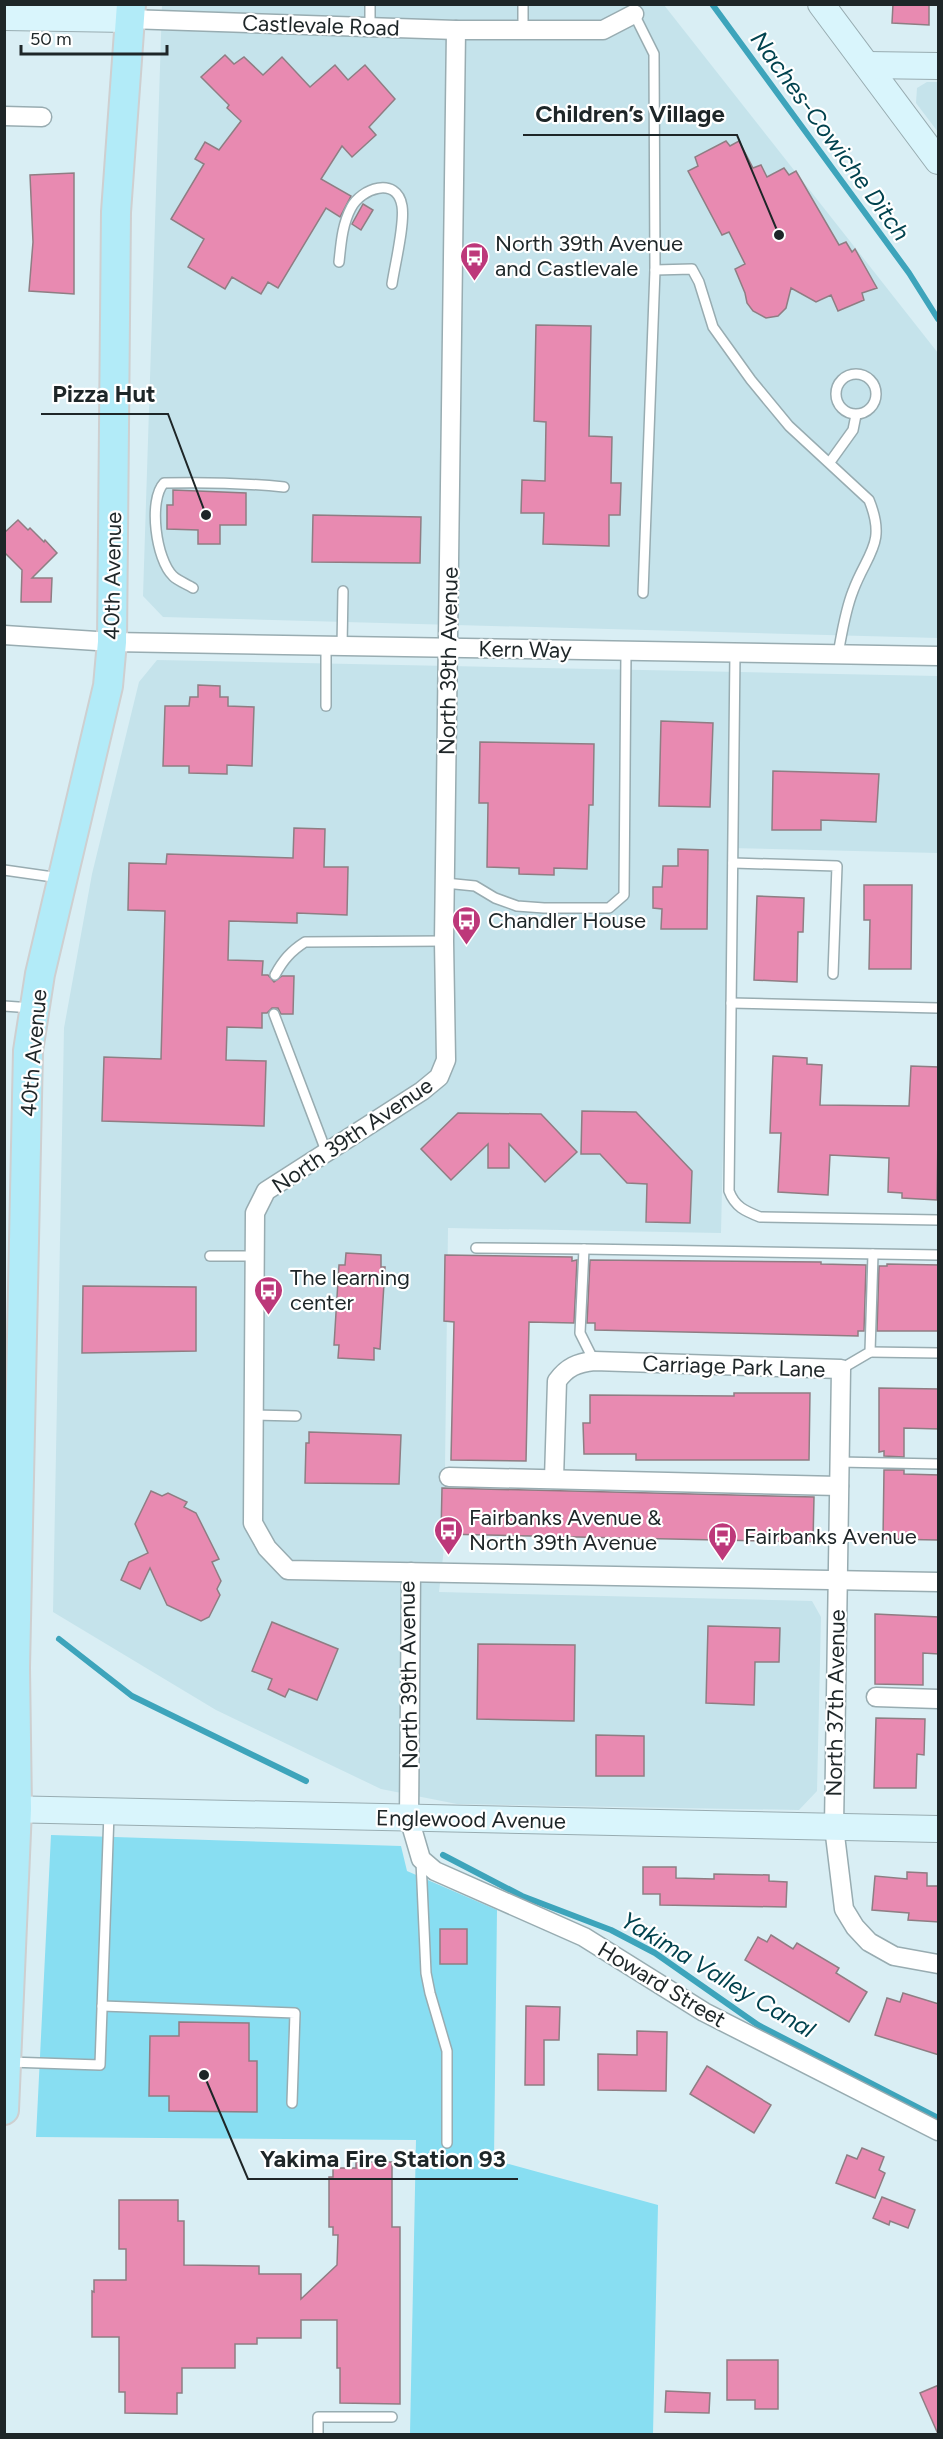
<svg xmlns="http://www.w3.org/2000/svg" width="943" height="2439" font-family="Figtree,sans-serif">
<rect width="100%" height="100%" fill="#d9eef4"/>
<g fill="#c5e3eb">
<polygon points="162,5 664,5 938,353 938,638 163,617 143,596"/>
<polygon points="927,82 938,82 938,132 916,103 917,88"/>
<polygon points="157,660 938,676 938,853 730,848 721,1233 448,1228 444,1548 439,1592 812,1601 821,1617 817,1791 799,1810 457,1804 381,1789 216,1710 53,1612 64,1028 92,874 139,682"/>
</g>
<polygon fill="#88def2" points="51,1835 401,1846 407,1871 497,1910 494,2160 658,2205 653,2434 410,2434 416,2140 36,2137"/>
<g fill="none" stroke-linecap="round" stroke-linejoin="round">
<g stroke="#3da4bb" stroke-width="6">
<polyline points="712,4 909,273 938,319"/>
<polyline points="59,1639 132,1696 306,1781"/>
<polyline points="443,1855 522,1896 611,1930 655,1953 758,2025 938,2118"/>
</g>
</g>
<g fill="#e88ab1" stroke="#8f7d83" stroke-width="1.5">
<polygon points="893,4 929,4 929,25 892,23"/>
<polygon points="225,55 234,64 244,57 263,75 282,57 310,87 335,65 348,80 365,65 395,99 369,127 376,135 352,157 342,146 321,179 351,196 340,217 326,208 278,288 268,282 261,294 232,277 225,289 188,267 204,239 171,219 204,164 195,159 205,142 219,150 241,121 227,108 229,105 201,77"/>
<polygon points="726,141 730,146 739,141 753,168 761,165 767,177 784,168 789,175 796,171 839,245 846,242 852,252 855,249 877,288 862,293 864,300 838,311 831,295 816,302 791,288 786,308 778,316 766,318 753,311 747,303 745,293 735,269 745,264 729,232 722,235 688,171 698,166 695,157"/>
<polygon points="74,173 74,294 29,291 33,242 30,175"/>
<polygon points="363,204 373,210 361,230 352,224"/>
<polygon points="536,325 591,326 589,436 612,437 611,483 621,483 620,515 609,515 609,546 543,544 544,513 521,513 522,480 545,481 546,422 534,421"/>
<polygon points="173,490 246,493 246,525 220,525 220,544 198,544 198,530 167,529 167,505 173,505"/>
<polygon points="313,515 421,517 420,563 312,562"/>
<polygon points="18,520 28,530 30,528 44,542 45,540 57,553 32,578 52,578 51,602 21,602 22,570 4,552 4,533"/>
<polygon points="198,685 220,686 220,697 228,697 228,706 254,707 252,766 227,765 227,774 189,773 189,766 163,766 165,706 189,706 190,697 198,697"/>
<polygon points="661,721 713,723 710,807 659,806"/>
<polygon points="480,742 594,744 593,805 589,805 587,869 554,868 554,875 519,874 519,868 487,867 488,803 479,803"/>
<polygon points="773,771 879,774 876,822 821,820 821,830 772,830"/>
<polygon points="294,828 325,829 324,867 348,867 347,915 297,913 297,923 229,921 228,960 263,961 262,975 268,975 274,982 282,976 294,976 293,1014 281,1014 278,1008 272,1008 267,1013 262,1013 262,1028 227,1027 226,1060 266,1061 264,1126 102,1121 104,1057 161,1059 165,911 128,910 129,863 166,864 167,854 293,858"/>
<polygon points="678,849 708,850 707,929 661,929 662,909 653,908 653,887 662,887 663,866 678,866"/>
<polygon points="864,885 912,885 911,969 869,969 870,920 864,920"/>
<polygon points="757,896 804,898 803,932 798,932 797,982 754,980"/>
<polygon points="773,1056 807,1058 807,1064 822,1065 820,1105 909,1106 911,1066 939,1067 937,1200 902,1198 902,1193 888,1192 889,1158 830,1155 828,1195 778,1192 781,1133 770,1133"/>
<polygon points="582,1111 636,1112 692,1171 690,1223 646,1222 647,1184 627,1183 600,1154 581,1154"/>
<polygon points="458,1113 541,1114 577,1152 545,1182 509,1144 509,1168 488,1168 488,1144 451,1180 421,1149"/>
<polygon points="346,1253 381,1255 381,1267 385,1267 380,1349 374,1348 374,1360 338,1358 339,1345 334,1345 339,1265 345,1265"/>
<polygon points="445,1255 572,1257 572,1261 577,1260 574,1323 529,1322 526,1461 451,1460 454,1322 444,1321"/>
<polygon points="590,1260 821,1262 821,1264 866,1265 864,1331 858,1331 858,1336 595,1330 595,1323 587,1323"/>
<polygon points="887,1264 939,1265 939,1331 877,1331 879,1266 887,1266"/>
<polygon points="83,1286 196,1287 196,1351 82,1353"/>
<polygon points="879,1388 939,1389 939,1429 904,1428 904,1457 884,1456 884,1451 879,1452"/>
<polygon points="734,1393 810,1393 809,1460 636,1460 636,1454 584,1454 583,1423 590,1423 590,1395 734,1396"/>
<polygon points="309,1432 401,1435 399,1484 305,1483 306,1443 309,1443"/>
<polygon points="884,1470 904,1470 904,1474 939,1475 939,1540 883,1539"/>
<polygon points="442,1488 814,1497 813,1542 441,1534"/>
<polygon points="151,1491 162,1496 168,1493 187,1502 184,1507 196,1513 219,1559 212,1562 221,1581 217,1589 220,1595 209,1617 201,1621 167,1605 150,1568 140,1589 121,1580 129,1562 148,1553 135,1524"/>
<polygon points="875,1614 939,1617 939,1654 923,1653 923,1685 875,1684"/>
<polygon points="272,1622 338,1649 317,1700 289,1689 285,1697 268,1689 272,1679 252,1671"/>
<polygon points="708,1626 780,1628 779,1662 755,1662 754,1705 706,1703"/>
<polygon points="478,1644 575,1645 574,1721 477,1719"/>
<polygon points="876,1718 925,1719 924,1755 917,1754 916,1788 874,1788"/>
<polygon points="596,1735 644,1736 644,1776 596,1776"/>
<polygon points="643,1867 676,1867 676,1878 714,1879 714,1874 769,1875 769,1881 787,1882 786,1907 660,1905 660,1894 643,1894"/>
<polygon points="907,1872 927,1873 927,1886 939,1886 939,1922 908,1920 909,1913 872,1910 875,1876 907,1879"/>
<rect x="440" y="1929" width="27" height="35"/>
<polygon points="771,1935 793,1949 797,1943 839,1968 836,1973 867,1992 849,2022 745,1960 758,1937 767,1942"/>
<polygon points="903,1993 939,2004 939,2055 875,2035 887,1998 900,2002"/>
<polygon points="526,2006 560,2007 559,2040 544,2040 544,2085 525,2085"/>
<polygon points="179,2022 249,2023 249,2061 257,2061 257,2112 169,2111 169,2096 149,2096 150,2036 179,2036"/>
<polygon points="637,2031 667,2032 666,2091 598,2090 598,2054 637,2055"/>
<polygon points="707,2066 771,2105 754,2133 690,2094"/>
<polygon points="862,2148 884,2157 879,2170 885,2173 875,2198 836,2183 847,2155 857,2159"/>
<polygon points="356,2162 392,2162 392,2227 400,2227 400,2404 340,2403 340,2368 337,2368 337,2320 301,2320 301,2338 257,2338 257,2344 235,2344 235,2368 182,2368 182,2393 177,2393 177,2414 125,2413 125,2392 119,2392 119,2337 92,2337 92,2291 94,2292 94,2280 126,2280 126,2249 119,2249 119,2200 178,2200 178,2221 184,2221 184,2265 259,2266 259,2274 301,2274 301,2299 337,2265 338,2235 333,2235 333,2227 329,2227 329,2177 333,2177 333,2168 356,2168"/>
<polygon points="882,2197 915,2210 908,2228 890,2221 889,2225 873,2218"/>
<polygon points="727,2360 778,2360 778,2409 755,2409 755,2400 727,2400"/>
<polygon points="939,2385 939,2434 938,2434 920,2393"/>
<polygon points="666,2391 710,2393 709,2413 665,2412"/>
</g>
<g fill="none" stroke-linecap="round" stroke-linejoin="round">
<defs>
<g id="lane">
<polyline points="370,4 370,27"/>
<polyline points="523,4 523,29"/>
<polyline points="634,14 654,54 655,270 643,593"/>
<path d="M339 262C341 244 342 225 351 208 361 188 397 176 402 206 405 224 395 264 392 284"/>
<path d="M655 270 692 269 699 282 713 327 751 380 789 426 869 500C887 544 867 553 853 591 845 611 842 633 838 654"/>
<circle cx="856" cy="394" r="20"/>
<polyline points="830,462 853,430 856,415"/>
<path d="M193 588C187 584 178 581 173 576 156 560 148 500 164 483 204 482 244 483 284 487"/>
<polyline points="342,646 343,591"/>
<path d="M735 653 729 1191C735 1207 745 1211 760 1217L938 1220"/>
<polyline points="326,706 326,646"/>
<polyline points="733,863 837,866 833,974"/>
<polyline points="4,870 60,878"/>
<polyline points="445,883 475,886 495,898 517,906 544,908 609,908 624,895 626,651"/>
<path d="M275 975C283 960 291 951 305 942L444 941"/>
<polyline points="731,1003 938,1008"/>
<polyline points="4,1006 32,1008"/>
<polyline points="274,1014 326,1151"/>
<polyline points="476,1248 584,1249 580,1333 594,1361"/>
<polyline points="584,1249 938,1255"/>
<polyline points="210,1256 254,1256"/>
<polyline points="870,1352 938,1353"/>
<polyline points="841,1369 870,1352 873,1254"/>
<polyline points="254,1415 296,1416"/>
<polyline points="839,1462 938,1464"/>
<polyline points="421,1861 426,1973 430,1993 447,2051 447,2143"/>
<polyline points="102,2006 295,2013 292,2103"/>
<polyline points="9,2062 100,2065 109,1813"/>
<polyline points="318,2434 318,2417 392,2417"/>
</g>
<g id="street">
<polyline points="128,19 456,30 603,30 634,14"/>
<polyline points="456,30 444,941 446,1060 439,1077 422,1091 266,1191 255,1213 253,1523 267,1548 288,1570 938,1582"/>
<polyline points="4,116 42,117"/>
<polyline points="4,635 112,642 938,656"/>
<polyline points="449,1477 839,1486"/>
<path d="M554 1479 557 1381C567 1367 577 1363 594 1361L841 1369 834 1827 844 1909 855 1927 869 1942 894 1956 938 1964"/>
<polyline points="411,1572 409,1818 421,1859 435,1871 584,1937 704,2012 938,2131"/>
<polyline points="876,1697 938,1699"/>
</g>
<g id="secondary">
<polyline points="821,4 938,161"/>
<polyline points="4,17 128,19"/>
<polyline points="867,65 938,66"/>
<polyline points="4,1809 938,1829"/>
</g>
<polyline id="primary" points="4,2110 17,1809 15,1668 28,1051 40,974 108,686 112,642 116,212 131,4"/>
</defs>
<use href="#lane" stroke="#98acb1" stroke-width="12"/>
<use href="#street" stroke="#98acb1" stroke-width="21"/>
<use href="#secondary" stroke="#98acb1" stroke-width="28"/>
<use href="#primary" stroke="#cecfd0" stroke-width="32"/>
<use href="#lane" stroke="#fff" stroke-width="9"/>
<use href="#street" stroke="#fff" stroke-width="18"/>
<use href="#secondary" stroke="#d9f5fc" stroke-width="26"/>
<use href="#primary" stroke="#b2ebf8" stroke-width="28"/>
</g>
<defs>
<symbol id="bus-pin" viewBox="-11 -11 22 30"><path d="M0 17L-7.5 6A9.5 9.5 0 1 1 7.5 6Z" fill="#bd387a" stroke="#fff"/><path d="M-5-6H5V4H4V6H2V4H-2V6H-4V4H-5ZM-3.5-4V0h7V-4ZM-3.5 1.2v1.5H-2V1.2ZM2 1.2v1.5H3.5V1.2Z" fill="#fff"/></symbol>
</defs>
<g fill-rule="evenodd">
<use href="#bus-pin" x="458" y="240" width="33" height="45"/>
<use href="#bus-pin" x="450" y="904" width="33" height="45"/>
<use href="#bus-pin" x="252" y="1274" width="33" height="45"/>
<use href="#bus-pin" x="432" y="1514" width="33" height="45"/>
<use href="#bus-pin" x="706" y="1520" width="33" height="45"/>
</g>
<g text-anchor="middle" stroke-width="4.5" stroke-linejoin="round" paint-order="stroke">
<g font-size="22" fill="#1e2628" stroke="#fff">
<text transform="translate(321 25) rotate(2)" y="8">Castlevale Road</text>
<text transform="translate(112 576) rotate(-89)" y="8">40th Avenue</text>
<text transform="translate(525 649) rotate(1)" y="8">Kern Way</text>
<text transform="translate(448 661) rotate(-89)" y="8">North 39th Avenue</text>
<text transform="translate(33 1053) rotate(-85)" y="8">40th Avenue</text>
<text transform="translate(352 1135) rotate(-34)" y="8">North 39th Avenue</text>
<text transform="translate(734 1366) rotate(2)" y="8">Carriage Park Lane</text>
<text transform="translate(408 1675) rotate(-91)" y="8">North 39th Avenue</text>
<text transform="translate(835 1703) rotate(-89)" y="8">North 37th Avenue</text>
<text transform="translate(471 1819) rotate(1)" y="8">Englewood Avenue</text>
<text transform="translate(662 1984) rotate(31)" y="8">Howard Street</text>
</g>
<g font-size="22" fill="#1e2628" stroke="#fff" text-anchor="start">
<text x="495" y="251">North 39th Avenue<tspan x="495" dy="25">and Castlevale</tspan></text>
<text x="488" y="928">Chandler House</text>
<text x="290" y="1285">The learning<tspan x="290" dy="25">center</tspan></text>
<text x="469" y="1525">Fairbanks Avenue &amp;<tspan x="469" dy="25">North 39th Avenue</tspan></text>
<text x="744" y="1544">Fairbanks Avenue</text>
</g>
<g font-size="24" font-style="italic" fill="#01424e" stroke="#fff">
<text transform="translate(830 136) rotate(54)" y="8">Naches-Cowiche Ditch</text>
<text transform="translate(718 1975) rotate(31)" y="8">Yakima Valley Canal</text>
</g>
</g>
<path fill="none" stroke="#1e2628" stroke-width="2" d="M779 235L737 135H523M206 515L168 414H41M204 2075L248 2179H518"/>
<g fill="#1e2628" stroke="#fff" stroke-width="2">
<circle cx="779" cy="235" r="6"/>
<circle cx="206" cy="515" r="6"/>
<circle cx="204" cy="2075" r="6"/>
</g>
<g font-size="24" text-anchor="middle" font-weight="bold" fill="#1e2628" stroke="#fff" stroke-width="4.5" stroke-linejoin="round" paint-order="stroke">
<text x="630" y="122">Children’s Village</text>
<text x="104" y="402">Pizza Hut</text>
<text x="383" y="2167">Yakima Fire Station 93</text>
</g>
<rect width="943" height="2439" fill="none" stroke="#1e2628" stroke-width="12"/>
<path d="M21 45v9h146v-9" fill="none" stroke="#1e2628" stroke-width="3"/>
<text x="30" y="45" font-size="18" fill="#1e2628" stroke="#ffffff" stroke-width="4.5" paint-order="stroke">50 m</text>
</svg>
